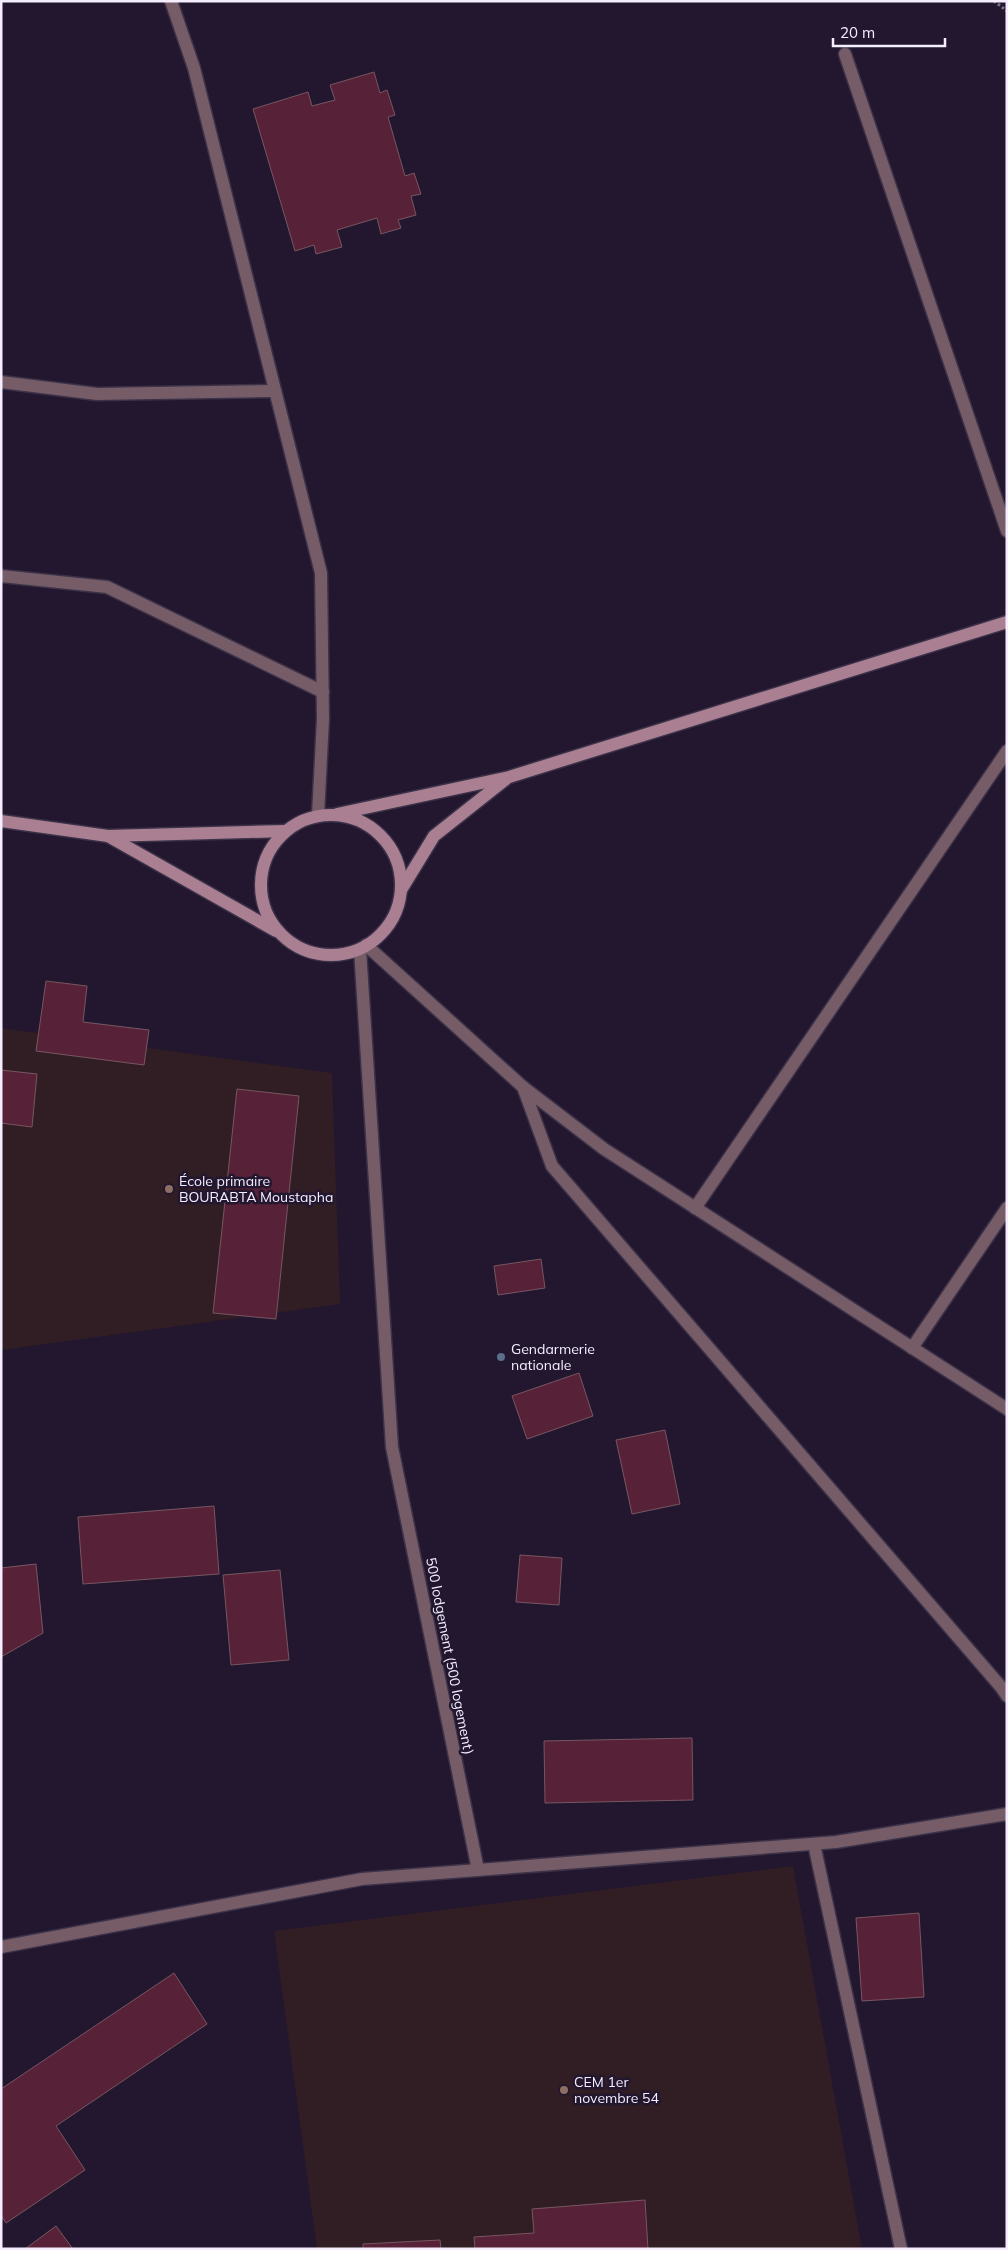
<svg xmlns="http://www.w3.org/2000/svg" width="1008" height="2250" font-family="Mulish,sans-serif">
<rect width="100%" height="100%" fill="#22172f"/>
<g fill="#311e24">
<polygon points="1,1028 332,1073 340,1304 1,1350"/>
<polygon points="793,1866 862,2249 317,2249 274,1931"/>
</g>
<g fill="#572238" stroke="#775661">
<polygon points="374,72 380,93 387,90 395,115 388,117 405,176 414,173 421,194 411,196 416,215 398,220 401,228 381,234 377,218 337,230 342,247 316,254 314,245 295,251 253,109 308,92 312,106 335,100 330,85"/>
<polygon points="46,981 87,986 83,1022 149,1030 144,1065 36,1051"/>
<polygon points="1,1070 37,1074 32,1127 1,1123"/>
<polygon points="237,1089 299,1096 276,1319 213,1313"/>
<polygon points="541,1259 545,1288 498,1295 494,1266"/>
<polygon points="579,1373 593,1416 527,1439 512,1396"/>
<polygon points="665,1430 680,1504 632,1514 616,1440"/>
<polygon points="214,1506 219,1574 83,1584 78,1517"/>
<polygon points="520,1555 562,1558 559,1605 516,1602"/>
<polygon points="36,1564 43,1633 1,1657 1,1568"/>
<polygon points="280,1570 289,1660 231,1665 223,1575"/>
<polygon points="692,1738 693,1800 545,1803 544,1741"/>
<polygon points="919,1913 924,1997 862,2001 856,1918"/>
<polygon points="174,1973 207,2024 56,2126 85,2170 6,2223 1,2215 1,2089"/>
<polygon points="645,2200 648,2249 475,2249 474,2237 534,2233 532,2209"/>
<polygon points="56,2226 73,2249 25,2249"/>
<polygon points="440,2240 441,2249 363,2249 363,2244"/>
</g>
<g fill="none" stroke-linecap="round" stroke-linejoin="round">
<defs>
<g id="minor">
<polyline points="171,1 194,68 321,573 323,719 318,815"/>
<polyline points="845,54 1007,531"/>
<polyline points="1,382 97,394 275,391"/>
<polyline points="1,576 107,587 323,692"/>
<polyline points="366,945 523,1087 552,1166 1001,1687 1007,1696"/>
<polyline points="360,949 392,1447 478,1870"/>
<polyline points="523,1087 604,1149 1007,1409"/>
<polyline points="695,1208 1007,751"/>
<polyline points="912,1348 1007,1208"/>
<polyline points="814,1844 901,2249"/>
<polyline points="1,1947 362,1879 836,1842 1007,1814"/>
</g>
<g id="secondary">
<polyline points="337,814 509,777 1007,622"/>
<circle cx="331" cy="885" r="70"/>
<polyline points="1,821 108,836 285,831"/>
<polyline points="108,836 276,931"/>
<polyline points="401,890 434,836 506,779"/>
</g>
</defs>
<use href="#minor" stroke="#3b3148" stroke-width="15"/>
<use href="#secondary" stroke="#3b3148" stroke-width="15"/>
<polyline stroke="#7c7388" stroke-width="3" stroke-dasharray="2.5 2.5" stroke-linecap="butt" points="994,1 1007,11"/>
<use href="#minor" stroke="#765c66" stroke-width="12"/>
<use href="#secondary" stroke="#a97f91" stroke-width="12"/>
</g>
<g fill="#8d6e63" stroke="#22172f" stroke-width="2">
<circle cx="169" cy="1189" r="5"/>
<circle cx="564" cy="2090" r="5"/>
</g>
<circle fill="#5c6f8a" stroke="#22172f" stroke-width="2" cx="501" cy="1357" r="5"/>
<g text-anchor="middle" stroke-width="5" stroke-linejoin="round" paint-order="stroke">
<g font-size="14" fill="#f5eeff" stroke="#22172f" text-anchor="start">
<text x="179" y="1186">École primaire<tspan x="179" dy="16">BOURABTA Moustapha</tspan></text>
<text x="511" y="1354">Gendarmerie<tspan x="511" dy="16">nationale</tspan></text>
<text x="574" y="2087">CEM 1er<tspan x="574" dy="16">novembre 54</tspan></text>
</g>
<g font-size="14" fill="#f5eeff" stroke="#22172f">
<text transform="translate(450 1656) rotate(79)" y="5">500 lodgement (500 logement)</text>
</g>
</g>
<rect width="1008" height="2250" fill="none" stroke="#f5eeff" stroke-width="5"/>
<path d="M833 38v8h112v-8" fill="none" stroke="#f5eeff" stroke-width="2.5"/>
<text x="840" y="38" font-size="15" fill="#f5eeff" stroke="#22172f" stroke-width="4" paint-order="stroke">20 m</text>
</svg>
